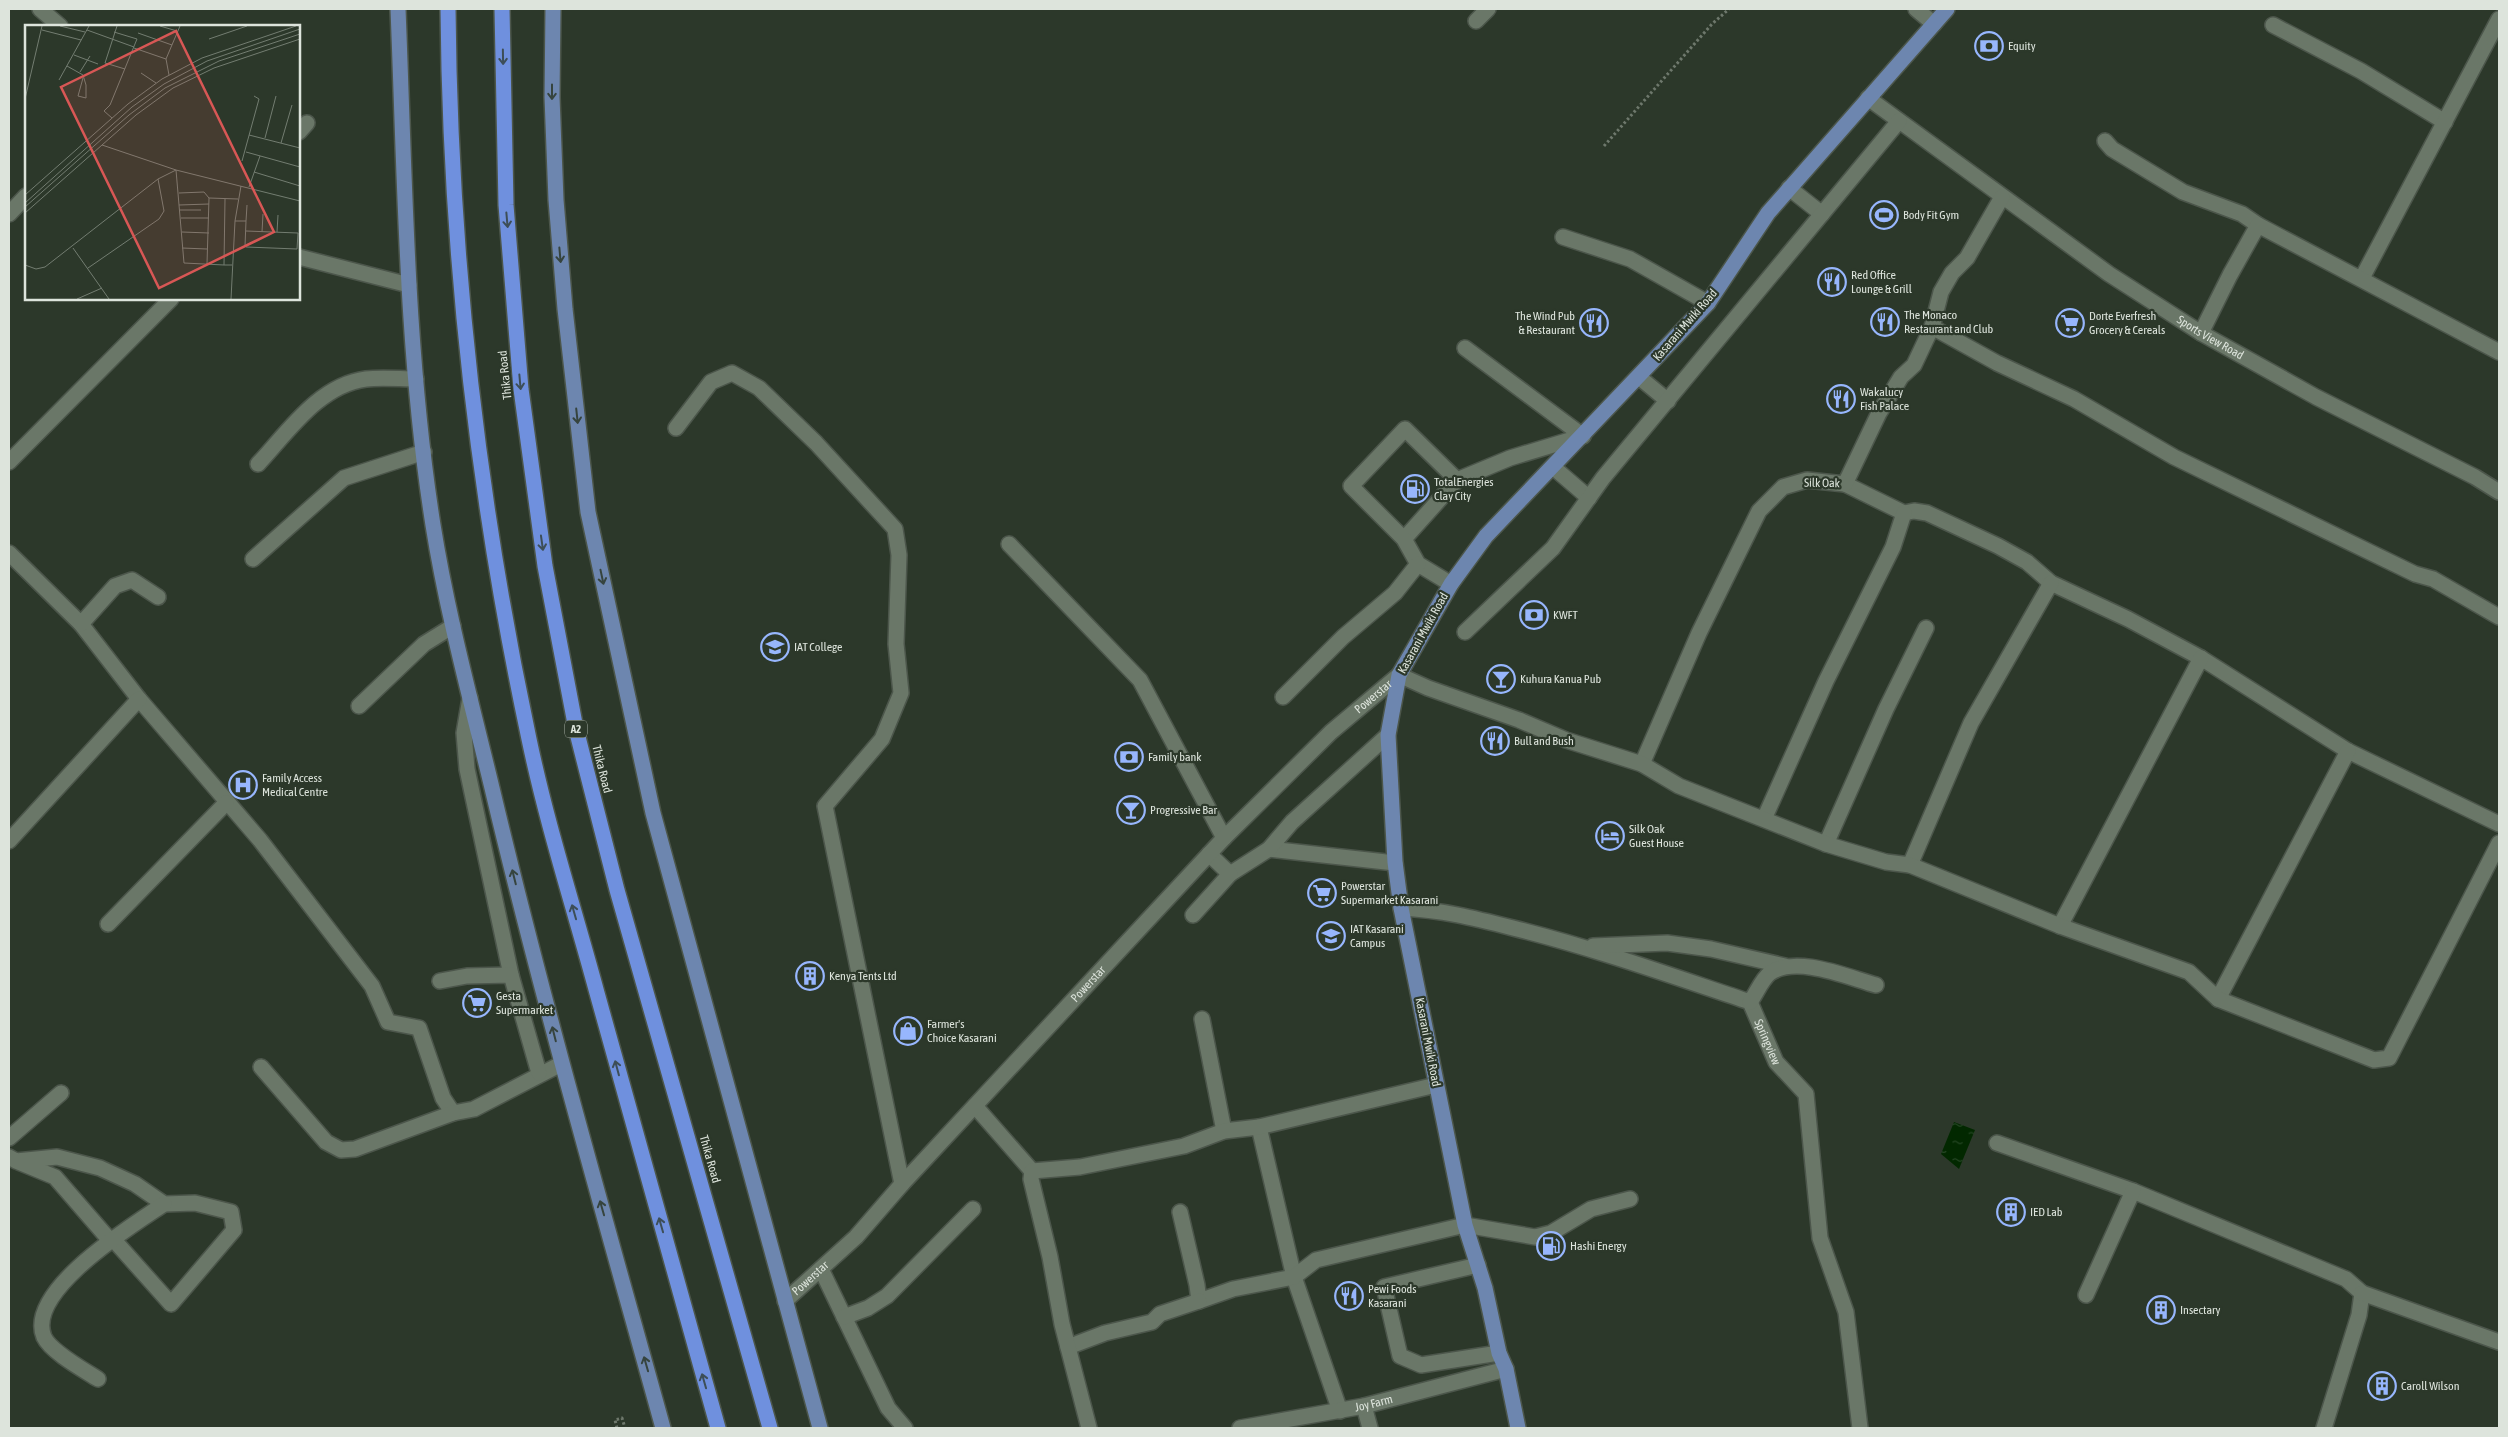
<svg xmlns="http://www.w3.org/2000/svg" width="2508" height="1437" font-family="'Asap Condensed',sans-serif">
<defs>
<pattern id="water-ripples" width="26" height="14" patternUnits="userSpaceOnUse" patternTransform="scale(1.25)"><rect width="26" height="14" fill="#022800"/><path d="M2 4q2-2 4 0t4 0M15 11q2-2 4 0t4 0" fill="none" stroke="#264725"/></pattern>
</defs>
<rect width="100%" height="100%" fill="#2c382a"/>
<polygon fill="url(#water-ripples)" points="1954,1122 1975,1130 1959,1169 1941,1154"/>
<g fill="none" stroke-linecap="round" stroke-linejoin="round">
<defs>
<g id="minor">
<polyline points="40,9 60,26"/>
<polyline points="1916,9 1934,24"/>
<polyline points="1476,21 1488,9"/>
<polyline points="2273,25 2361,71 2445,122"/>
<path id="s1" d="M1868 98 2109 274 2201 333 2316 397 2475 477 2499 492"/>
<polyline points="299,132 307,123"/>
<polyline points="2105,141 2112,149 2183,192 2242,214 2258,225"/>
<polyline points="1789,188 1822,214"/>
<polyline points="9,214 26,196"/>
<polyline points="1563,237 1630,259 1708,303"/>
<polyline points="299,257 409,285"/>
<polyline points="2362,278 2499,19"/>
<polyline points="1932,327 1997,363 2074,399 2174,457 2415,574 2433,579 2499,617"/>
<polyline points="2201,333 2230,275 2258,225 2499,352"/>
<polyline points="1465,348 1583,436"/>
<polyline points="1639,377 1668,401"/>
<polyline points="676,428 711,382 732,373 759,388 816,443 895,529 899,555 896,644 901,693 882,739 825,806 902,1184"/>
<polyline points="9,462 171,299"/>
<path d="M258 464C288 432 319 385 366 379 382 377 400 379 416 379"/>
<polyline points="1553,467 1589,498"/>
<polyline points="1845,484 1904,513 1914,511 1927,513 1998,546 2027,562 2051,583 2128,619 2201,658 2348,751 2499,824"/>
<polyline points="1404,539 1457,480 1510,458 1583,436"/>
<polyline points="1009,544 1140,680 1224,838"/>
<polyline points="9,553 81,624 139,699 260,840 372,986 388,1022 419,1028 443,1098 453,1113 474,1109 561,1064"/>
<polyline points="253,559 344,478 424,452"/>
<polyline points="1451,584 1418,564 1404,539 1351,486 1405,429 1457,480"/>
<polyline points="81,624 115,586 132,580 158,597"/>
<polyline points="1465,632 1553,548 1603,478 1899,121"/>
<polyline points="1283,697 1343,637 1395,593 1418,564"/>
<polyline points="470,698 464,733 467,769 511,975"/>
<polyline points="359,706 424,644 453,626"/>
<polyline points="1642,764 1699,633 1759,511 1783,487 1807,480 1845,484 1879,413 1901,377 1914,365 1932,327 1941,292 1952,273 1967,258 2002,197"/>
<polyline points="1764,819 1826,681 1893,547 1904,513"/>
<polyline points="9,841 139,699"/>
<polyline points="1826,844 1886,709 1926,628"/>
<polyline points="1269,849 1395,863"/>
<polyline points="1910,865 1971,723 2051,583"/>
<polyline points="1230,874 1269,849 1292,822 1388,735"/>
<path id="s2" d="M1401 908C1442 910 1474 918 1513 928 1594 948 1672 976 1750 1002L1776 1062 1806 1094 1820 1238 1846 1312 1860 1428"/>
<polyline points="1193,915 1230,874 1209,854"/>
<polyline points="108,924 226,803"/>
<polyline points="2060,926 2201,658"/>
<polyline points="1593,946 1667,943 1711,949 1785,966"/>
<polyline points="440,981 467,976 511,975 539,1073"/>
<polyline points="2218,999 2348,751"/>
<path d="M1750 1002C1756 994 1762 979 1770 973 1797 955 1847 977 1876 985"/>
<polyline points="1202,1019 1224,1131"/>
<polyline points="261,1067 326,1142 341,1150 355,1149 453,1113"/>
<polyline points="975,1106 1032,1171"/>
<polyline points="1259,1127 1294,1277 1340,1411"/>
<polyline points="9,1138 61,1093"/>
<polyline points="1997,1143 2133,1191 2346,1279 2362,1293 2359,1315 2324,1428"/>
<polyline points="9,1157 16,1161 57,1157 100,1168 135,1184 164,1204 195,1203 231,1212 234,1230 171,1304 113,1239 107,1237 55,1177 16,1161"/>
<polyline points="1180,1212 1197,1285 1199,1301 1233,1289 1294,1277 1316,1260 1465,1225 1535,1237 1551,1233 1591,1209 1630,1199"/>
<polyline points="1478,1265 1384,1287 1400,1356 1421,1365 1499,1353"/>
<polyline points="821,1269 888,1408 905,1428"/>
<polyline points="2362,1293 2499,1342"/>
<polyline points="2086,1295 2133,1191"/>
<path id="s3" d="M785 1301 856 1237 902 1184 1224 838 1331 732 1399 675 1428 688 1519 720 1566 740 1642 764 1679 786 1826 844 1886 862 1910 865 2060 926 2189 972 2218 999 2374 1060 2389 1058 2499 843"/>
<polyline points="844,1317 868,1308 887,1296 973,1209"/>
<polyline points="1068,1347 1105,1333 1152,1322 1160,1314 1199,1301"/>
<path d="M98 1379C84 1370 51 1352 44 1337 25 1291 133 1225 164 1204"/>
<polyline points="1364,1406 1370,1428"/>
<polyline points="1089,1428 1062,1324 1050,1257 1031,1179 1032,1171 1080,1167 1184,1146 1224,1131 1259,1127 1436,1085"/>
<path id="s4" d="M1240 1428 1364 1406 1506 1369"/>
</g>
<g id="major">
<path d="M398 9C405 181 406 354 433 525 447 613 471 701 492 788 543 1003 604 1215 663 1428"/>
<polyline points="553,9 552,97 556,200 565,309 588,512 653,813 820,1428"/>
<polyline points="1518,1428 1506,1369 1499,1353 1485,1288 1465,1225 1401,908 1395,862 1388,735 1399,675 1451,584 1486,536 1708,303 1768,213 1947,9"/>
</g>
<g id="highway">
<path d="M448 9C450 254 478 500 529 739 547 825 574 908 597 993 637 1138 677 1283 718 1428"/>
<polyline points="502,9 506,205 521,389 545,566 576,729 617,890 770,1428"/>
</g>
</defs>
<use href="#minor" stroke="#4c564b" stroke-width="18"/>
<use href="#major" stroke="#4c564b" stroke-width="18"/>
<use href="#highway" stroke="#4c564b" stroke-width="18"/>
<g stroke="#6e786c" stroke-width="3" stroke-dasharray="2.5 2.5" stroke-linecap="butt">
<polyline points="1604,146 1712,24 1729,9"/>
<polyline points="617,1428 615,1420 622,1418 625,1428"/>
</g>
<use href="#minor" stroke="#6a7768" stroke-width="15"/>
<use href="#major" stroke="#6d86af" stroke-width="15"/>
<use href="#highway" stroke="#6f90de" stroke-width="15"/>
</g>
<defs><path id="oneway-shaft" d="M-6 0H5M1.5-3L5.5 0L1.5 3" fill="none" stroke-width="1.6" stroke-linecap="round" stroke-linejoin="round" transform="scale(1.25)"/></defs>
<g stroke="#3d4e57">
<use href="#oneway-shaft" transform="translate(503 57) rotate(89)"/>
<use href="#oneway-shaft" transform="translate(507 220) rotate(85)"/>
<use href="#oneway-shaft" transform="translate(520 382) rotate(85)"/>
<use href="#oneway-shaft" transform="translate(542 543) rotate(82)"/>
<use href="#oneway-shaft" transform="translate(574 912) rotate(-106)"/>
<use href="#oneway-shaft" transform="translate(617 1068) rotate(-105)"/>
<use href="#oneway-shaft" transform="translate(661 1225) rotate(-106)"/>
<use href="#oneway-shaft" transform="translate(704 1381) rotate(-106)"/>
</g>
<g stroke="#36443e">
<use href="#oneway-shaft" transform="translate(552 92) rotate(90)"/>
<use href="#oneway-shaft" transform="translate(560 255) rotate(85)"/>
<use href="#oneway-shaft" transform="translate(577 416) rotate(84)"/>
<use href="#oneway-shaft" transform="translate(602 577) rotate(78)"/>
<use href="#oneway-shaft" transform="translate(514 877) rotate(-104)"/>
<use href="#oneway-shaft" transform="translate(554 1034) rotate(-104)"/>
<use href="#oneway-shaft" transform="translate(602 1208) rotate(-106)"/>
<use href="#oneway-shaft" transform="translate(646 1364) rotate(-106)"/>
</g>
<defs>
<symbol id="bank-ring" viewBox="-11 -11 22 22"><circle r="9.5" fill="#2c382a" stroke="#97b6fd" stroke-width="1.5"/><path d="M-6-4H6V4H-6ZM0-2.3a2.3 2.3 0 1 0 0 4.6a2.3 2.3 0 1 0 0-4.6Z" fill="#97b6fd"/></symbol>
<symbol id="stadium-ring" viewBox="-11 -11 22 22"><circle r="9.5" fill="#2c382a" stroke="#97b6fd" stroke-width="1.5"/><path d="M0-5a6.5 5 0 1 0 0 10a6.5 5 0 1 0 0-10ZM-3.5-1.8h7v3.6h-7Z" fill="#97b6fd"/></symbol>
<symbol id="restaurant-ring" viewBox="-11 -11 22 22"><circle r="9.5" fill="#2c382a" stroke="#97b6fd" stroke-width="1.5"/><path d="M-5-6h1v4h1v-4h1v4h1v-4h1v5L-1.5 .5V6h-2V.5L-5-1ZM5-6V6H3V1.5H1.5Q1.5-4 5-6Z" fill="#97b6fd"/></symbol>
<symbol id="supermarket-ring" viewBox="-11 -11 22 22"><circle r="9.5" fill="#2c382a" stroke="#97b6fd" stroke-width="1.5"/><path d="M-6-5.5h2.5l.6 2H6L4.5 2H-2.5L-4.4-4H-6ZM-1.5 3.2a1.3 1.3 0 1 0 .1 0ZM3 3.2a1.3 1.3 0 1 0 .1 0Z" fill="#97b6fd"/></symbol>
<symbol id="fuel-ring" viewBox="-11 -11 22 22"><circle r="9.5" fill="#2c382a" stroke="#97b6fd" stroke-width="1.5"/><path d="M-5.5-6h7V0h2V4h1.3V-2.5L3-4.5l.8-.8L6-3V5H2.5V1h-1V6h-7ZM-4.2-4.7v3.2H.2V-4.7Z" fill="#97b6fd"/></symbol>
<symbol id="university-ring" viewBox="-11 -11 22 22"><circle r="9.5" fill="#2c382a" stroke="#97b6fd" stroke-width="1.5"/><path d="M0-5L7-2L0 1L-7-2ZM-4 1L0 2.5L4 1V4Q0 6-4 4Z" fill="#97b6fd"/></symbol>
<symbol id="bar-ring" viewBox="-11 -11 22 22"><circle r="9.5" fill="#2c382a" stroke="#97b6fd" stroke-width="1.5"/><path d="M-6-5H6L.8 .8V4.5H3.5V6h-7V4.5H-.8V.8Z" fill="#97b6fd"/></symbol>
<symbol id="hospital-ring" viewBox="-11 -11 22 22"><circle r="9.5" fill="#2c382a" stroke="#97b6fd" stroke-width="1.5"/><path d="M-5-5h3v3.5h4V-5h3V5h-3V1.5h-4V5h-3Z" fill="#97b6fd"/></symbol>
<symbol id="hotel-ring" viewBox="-11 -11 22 22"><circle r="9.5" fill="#2c382a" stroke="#97b6fd" stroke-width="1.5"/><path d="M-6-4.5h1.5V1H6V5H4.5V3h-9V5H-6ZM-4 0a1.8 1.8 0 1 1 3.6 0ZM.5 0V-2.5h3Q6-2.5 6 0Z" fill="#97b6fd"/></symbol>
<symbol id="building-ring" viewBox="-11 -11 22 22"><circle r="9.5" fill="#2c382a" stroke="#97b6fd" stroke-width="1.5"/><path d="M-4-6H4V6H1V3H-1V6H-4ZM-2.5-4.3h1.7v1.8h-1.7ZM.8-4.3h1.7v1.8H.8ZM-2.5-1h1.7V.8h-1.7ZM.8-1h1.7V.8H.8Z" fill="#97b6fd"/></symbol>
<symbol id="shop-ring" viewBox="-11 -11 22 22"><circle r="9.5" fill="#2c382a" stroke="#97b6fd" stroke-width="1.5"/><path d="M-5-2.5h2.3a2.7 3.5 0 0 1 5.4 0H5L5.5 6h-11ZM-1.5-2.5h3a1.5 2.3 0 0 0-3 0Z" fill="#97b6fd"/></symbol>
</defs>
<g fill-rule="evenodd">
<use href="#bank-ring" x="1973" y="30" width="32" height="32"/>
<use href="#stadium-ring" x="1868" y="199" width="32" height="32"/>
<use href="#restaurant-ring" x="1816" y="266" width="32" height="32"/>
<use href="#restaurant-ring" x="1869" y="306" width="32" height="32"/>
<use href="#restaurant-ring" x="1578" y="307" width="32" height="32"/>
<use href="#supermarket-ring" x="2054" y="307" width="32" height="32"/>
<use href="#restaurant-ring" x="1825" y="383" width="32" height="32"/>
<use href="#fuel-ring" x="1399" y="473" width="32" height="32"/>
<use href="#bank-ring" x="1518" y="599" width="32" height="32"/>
<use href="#university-ring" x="759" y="631" width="32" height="32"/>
<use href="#bar-ring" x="1485" y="663" width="32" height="32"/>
<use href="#restaurant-ring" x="1479" y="725" width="32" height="32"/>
<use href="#bank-ring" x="1113" y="741" width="32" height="32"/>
<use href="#hospital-ring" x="227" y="769" width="32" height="32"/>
<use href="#bar-ring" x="1115" y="794" width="32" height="32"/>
<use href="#hotel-ring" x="1594" y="820" width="32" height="32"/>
<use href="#supermarket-ring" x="1306" y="877" width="32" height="32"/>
<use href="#university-ring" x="1315" y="920" width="32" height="32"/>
<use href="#building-ring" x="794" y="960" width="32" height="32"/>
<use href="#supermarket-ring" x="461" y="987" width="32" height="32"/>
<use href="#shop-ring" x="892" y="1015" width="32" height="32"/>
<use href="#building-ring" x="1995" y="1196" width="32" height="32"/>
<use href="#fuel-ring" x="1535" y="1230" width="32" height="32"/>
<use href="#restaurant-ring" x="1333" y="1280" width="32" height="32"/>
<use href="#building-ring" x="2145" y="1294" width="32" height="32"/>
<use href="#building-ring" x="2366" y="1370" width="32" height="32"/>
</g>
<g text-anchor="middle" stroke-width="4.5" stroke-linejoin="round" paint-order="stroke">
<rect fill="#2c382a" stroke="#a8b0a7" stroke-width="1" x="565" y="720.5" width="22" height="17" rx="4"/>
<g font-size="11" font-weight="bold" fill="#dde4dc">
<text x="576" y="733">A2</text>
</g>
<g font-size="12" fill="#dde4dc" stroke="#2c382a" text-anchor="start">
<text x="2008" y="50">Equity</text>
<text x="1903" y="219">Body Fit Gym</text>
<text x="1851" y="279">Red Office<tspan x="1851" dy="14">Lounge &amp; Grill</tspan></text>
<text x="1904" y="319">The Monaco<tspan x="1904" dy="14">Restaurant and Club</tspan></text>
<text x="1575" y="320" text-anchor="end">The Wind Pub<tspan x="1575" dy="14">&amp; Restaurant</tspan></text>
<text x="2089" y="320">Dorte Everfresh<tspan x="2089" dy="14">Grocery &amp; Cereals</tspan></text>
<text x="1860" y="396">Wakalucy<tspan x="1860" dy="14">Fish Palace</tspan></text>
<text x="1434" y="486">TotalEnergies<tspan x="1434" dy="14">Clay City</tspan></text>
<text x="1553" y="619">KWFT</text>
<text x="794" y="651">IAT College</text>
<text x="1520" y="683">Kuhura Kanua Pub</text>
<text x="1514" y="745">Bull and Bush</text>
<text x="1148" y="761">Family bank</text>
<text x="262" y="782">Family Access<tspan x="262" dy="14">Medical Centre</tspan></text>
<text x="1150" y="814">Progressive Bar</text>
<text x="1629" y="833">Silk Oak<tspan x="1629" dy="14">Guest House</tspan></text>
<text x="1341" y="890">Powerstar<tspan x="1341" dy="14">Supermarket Kasarani</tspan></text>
<text x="1350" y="933">IAT Kasarani<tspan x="1350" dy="14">Campus</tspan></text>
<text x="829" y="980">Kenya Tents Ltd</text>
<text x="496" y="1000">Gesta<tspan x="496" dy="14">Supermarket</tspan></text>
<text x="927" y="1028">Farmer's<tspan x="927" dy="14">Choice Kasarani</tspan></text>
<text x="2030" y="1216">IED Lab</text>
<text x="1570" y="1250">Hashi Energy</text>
<text x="1368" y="1293">Pewi Foods<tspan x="1368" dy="14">Kasarani</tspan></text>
<text x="2180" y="1314">Insectary</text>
<text x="2401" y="1390">Caroll Wilson</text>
</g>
<g font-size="12" fill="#dde4dc" stroke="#2c382a">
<text transform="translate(1685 325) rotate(-49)" y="4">Kasarani Mwiki Road</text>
<text dy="4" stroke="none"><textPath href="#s1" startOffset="418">Sports View Road</textPath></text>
<text transform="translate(505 375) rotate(-96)" y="4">Thika Road</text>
<text transform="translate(1822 483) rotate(1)" y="4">Silk Oak</text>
<text transform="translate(1423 633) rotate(-61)" y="4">Kasarani Mwiki Road</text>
<text dy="4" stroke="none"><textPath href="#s3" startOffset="844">Powerstar</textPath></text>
<text transform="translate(602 769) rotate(76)" y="4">Thika Road</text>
<text dy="4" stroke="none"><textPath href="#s3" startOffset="439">Powerstar</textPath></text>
<text dy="4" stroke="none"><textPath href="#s2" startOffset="406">Springview</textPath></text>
<text transform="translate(1428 1042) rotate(79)" y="4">Kasarani Mwiki Road</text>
<text transform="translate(710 1159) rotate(74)" y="4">Thika Road</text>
<text dy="4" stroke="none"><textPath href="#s3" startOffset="34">Powerstar</textPath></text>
<text dy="4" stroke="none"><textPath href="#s4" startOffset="136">Joy Farm</textPath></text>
</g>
</g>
<g transform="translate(25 25)">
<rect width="275" height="275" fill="#2c382a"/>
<path fill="none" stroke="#737d71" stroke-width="1" d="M35 1 60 7M92 1 80 38 100 44M135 1 152 6M17 5 56 15M62 5 109 22M113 8 147 20M184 14 222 1M109 23 141 34 144 50M49 30 73 39M141 34 155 1M42 41 58 50 61 60V73L53 71 58 53M55 47 65 31M116 48 131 58M34 55 64 1M0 74 17 1M87 93 79 86 85 80 112 14 89 7M224 110 275 123M240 113 251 71M256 118 267 80M77 120 151 145 159 238 199 240M221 127 275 142M217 136 234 74 229 71M229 147 275 161M224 162 235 131M154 168 179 167 184 173 213 174M0 170 103 79 137 54 177 33 271 1M200 174 199 240H207M0 178 107 82 139 59 182 36 275 4M154 180 184 179M0 182 104 90 140 63 194 36 275 9M155 185H176M0 188 111 90 148 63 189 43 275 14M156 193H184M210 196H221L220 221 221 222 272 224 273 208 221 206M221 196 222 180M157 207 184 208M237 207 238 189M252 207 253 190M48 223 84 274M157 223 182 224M182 239 184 173M0 240 11 244 20 242 133 154 151 145 275 176M63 243 134 194 139 186 133 154M52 274 77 263M206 274 210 196 216 161"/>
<path fill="#d85755" fill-opacity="0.15" stroke="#d85755" stroke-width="2.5" d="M151 6 249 207 134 263 36 62Z"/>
<rect width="275" height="275" fill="none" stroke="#dde4dc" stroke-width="2.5"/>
</g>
<rect width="2508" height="1437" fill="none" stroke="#dde4dc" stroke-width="20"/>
</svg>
